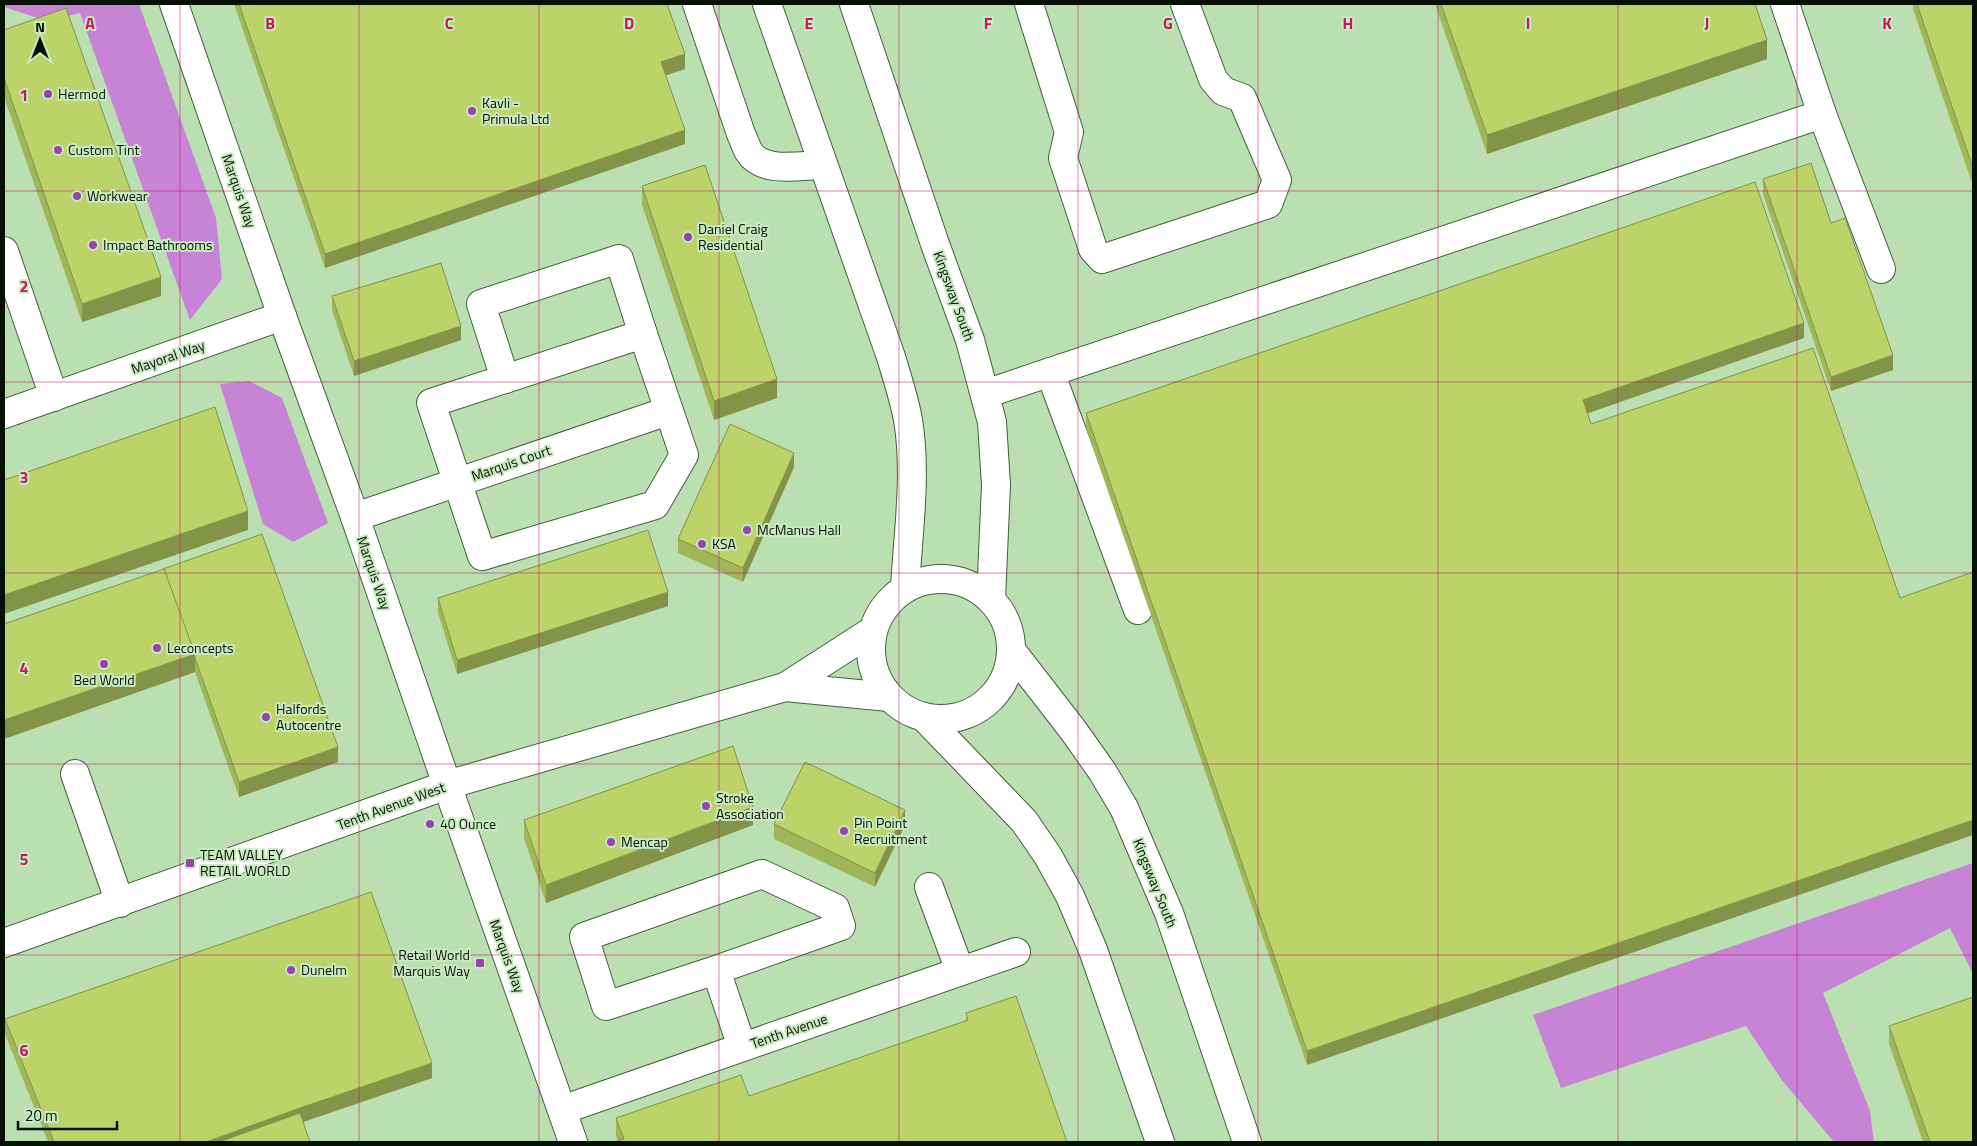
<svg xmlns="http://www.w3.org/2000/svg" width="1977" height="1146" font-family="'Titillium Web',sans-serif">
<rect width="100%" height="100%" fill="#c9eac1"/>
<rect fill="#bae0b2" x="4" y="4" width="1969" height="1138"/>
<g fill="#c784d6">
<polygon points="4,4 139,4 216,218 222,279 190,320 80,13 47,21 4,7"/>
<polygon points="249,381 282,398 328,523 293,542 263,524 220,384"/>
<polygon points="1973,863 1973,974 1950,928 1823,993 1870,1111 1874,1142 1834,1142 1781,1079 1746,1026 1561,1088 1533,1015"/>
</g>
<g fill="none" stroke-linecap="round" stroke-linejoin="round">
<defs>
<g id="minor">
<polyline points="174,4 282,316 355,517 447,785 573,1142"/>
<path d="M697 4 741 134C744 140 746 147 749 152 763 174 801 165 823 165"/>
<path d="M767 4 891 357C897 377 904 398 908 420 917 474 908 533 905 588"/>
<polyline points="854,4 935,244 970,340 992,422 996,485 991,599"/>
<polyline points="1029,4 1069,132 1063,158 1093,249 1102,259 1268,204 1277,180 1242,98 1223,91 1213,79 1185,4"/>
<polyline points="1822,114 1881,269"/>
<polyline points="4,251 54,397"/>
<polygon points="643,334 684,455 655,505 482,556 431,403"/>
<polyline points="1050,372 1138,610"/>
<polyline points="505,379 481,304 619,259 643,334"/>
<polyline points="985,394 1822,114 1785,4"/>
<polyline points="4,414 282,316"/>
<polyline points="355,517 668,411"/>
<circle cx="941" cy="649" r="70"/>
<polyline points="1011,650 1073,730 1102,771 1124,808 1169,913 1247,1142"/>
<polyline points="785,687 889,697"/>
<polyline points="924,717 1024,821 1048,856 1070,896 1093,950 1160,1142"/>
<polyline points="75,774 120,903"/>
<polyline points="929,887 960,971"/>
<polyline points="4,943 447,785 785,687 872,631"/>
<polyline points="716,970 841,926 835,908 762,874 584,937 606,1006 716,970 742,1047"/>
<polyline points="562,1110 1016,952"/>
</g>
</defs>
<use href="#minor" stroke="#435f3c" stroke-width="30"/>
<use href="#minor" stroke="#fff" stroke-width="28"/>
</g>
<g fill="#a1b559">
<polygon points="234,4 667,4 685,69 666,75 685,144 325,268"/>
<polygon points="1435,4 1755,4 1767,59 1487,154"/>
<polygon points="1913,4 1973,4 1973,186 1913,9"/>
<polygon points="4,30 161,296 82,322 4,97"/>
<polygon points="1763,179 1831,223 1893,370 1831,391 1763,194"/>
<polygon points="642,186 777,398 714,420 642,205"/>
<polygon points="332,296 461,340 354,376 332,310"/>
<polygon points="1804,338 1587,413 1307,1065 1086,428 1086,413"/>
<polygon points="794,467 743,582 678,553 678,539"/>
<polygon points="163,570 338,762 239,797 195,672 4,739 4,624"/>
<polygon points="438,598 668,606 457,674 438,613"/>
<polygon points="524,820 753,825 546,903 524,838"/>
<polygon points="774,824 905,825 875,887 774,839"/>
<polygon points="966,1013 1067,1142 618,1141 616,1136 616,1118 749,1096 966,1021"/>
<polygon points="5,1019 432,1078 303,1122 310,1142 48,1142 5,1034"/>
<polygon points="1889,1026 1973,1142 1923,1142 1889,1044"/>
</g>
<g fill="#839449">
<polygon points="1767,40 1767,59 1487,154 1487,135"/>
<polygon points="685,54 685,69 661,77 661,62"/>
<polygon points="685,130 685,144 325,268 325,254"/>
<polygon points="161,277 161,296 82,322 82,304"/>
<polygon points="1804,323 1804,338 1583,415 1583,400"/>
<polygon points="461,326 461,340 354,376 354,361"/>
<polygon points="1893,355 1893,370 1831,391 1831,377"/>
<polygon points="777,379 777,398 714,420 714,401"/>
<polygon points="794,453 794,467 743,582 743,568"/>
<polygon points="248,511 248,530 4,614 4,595"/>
<polygon points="668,592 668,606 457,674 457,660"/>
<polygon points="195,654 195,672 4,739 4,720"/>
<polygon points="338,747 338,762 239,797 239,782"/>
<polygon points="753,807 753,825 546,903 546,885"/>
<polygon points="905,810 905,825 875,887 875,873"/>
<polygon points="1973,820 1973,835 1307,1065 1307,1051"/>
<polygon points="432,1063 432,1078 300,1123 246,1142 206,1142 300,1108"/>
</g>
<g fill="#bbd368" stroke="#839449">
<polygon points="239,4 667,4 685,54 661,62 685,130 325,254"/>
<polygon points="1441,4 1755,4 1767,40 1487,135"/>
<polygon points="1917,4 1973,4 1973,168"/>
<polygon points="66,8 161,277 82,304 4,78 4,30"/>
<polygon points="1811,163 1831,223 1845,218 1893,355 1831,377 1763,179"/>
<polygon points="705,165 777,379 714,401 642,186"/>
<polygon points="1755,182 1804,323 1583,400 1591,424 1813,348 1900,598 1973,572 1973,820 1307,1051 1086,413"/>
<polygon points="441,263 461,326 354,361 332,296"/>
<polygon points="215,407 248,511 4,595 4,480"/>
<polygon points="730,424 794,453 743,568 678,539"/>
<polygon points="648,530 668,592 457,660 438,598"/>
<polygon points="262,534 338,747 239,782 195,658 195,654 163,569"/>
<polygon points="164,569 195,654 4,720 4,624"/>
<polygon points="733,746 753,807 546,885 524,820"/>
<polygon points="805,762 905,810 875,873 774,824"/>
<polygon points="371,892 432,1063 300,1108 206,1142 54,1142 5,1019"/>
<polygon points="1016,996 1067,1142 614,1142 624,1139 616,1118 741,1075 749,1096 968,1020 966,1013"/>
<polygon points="1973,997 1973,1142 1930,1142 1889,1026"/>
<polygon points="300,1113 310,1142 219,1142"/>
</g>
<path fill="none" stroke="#c2185b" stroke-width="1" stroke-opacity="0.55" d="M180 4V1142M359 4V1142M539 4V1142M719 4V1142M899 4V1142M1078 4V1142M1258 4V1142M1438 4V1142M1618 4V1142M1797 4V1142M4 191H1973M4 382H1973M4 573H1973M4 764H1973M4 955H1973"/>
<g fill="#9a42ae" stroke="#c9eac1" stroke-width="2">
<circle cx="48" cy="94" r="5"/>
<circle cx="472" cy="111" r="5"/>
<circle cx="58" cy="150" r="5"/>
<circle cx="77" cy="196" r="5"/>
<circle cx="688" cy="237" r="5"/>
<circle cx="93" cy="245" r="5"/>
<circle cx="747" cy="530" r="5"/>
<circle cx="702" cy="544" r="5"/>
<circle cx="157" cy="648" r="5"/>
<circle cx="104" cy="664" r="5"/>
<circle cx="266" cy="717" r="5"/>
<circle cx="706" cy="806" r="5"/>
<circle cx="430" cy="824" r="5"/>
<circle cx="844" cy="831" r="5"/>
<circle cx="611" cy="842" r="5"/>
<rect x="185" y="858" width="10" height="10" rx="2.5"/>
<rect x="475" y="958" width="10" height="10" rx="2.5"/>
<circle cx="291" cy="970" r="5"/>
</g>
<g text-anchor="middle" stroke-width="4" stroke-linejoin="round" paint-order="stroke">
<g font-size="14" fill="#061104" stroke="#c9eac1" text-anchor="start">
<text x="58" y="99">Hermod</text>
<text x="482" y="108">Kavli -<tspan x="482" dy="16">Primula Ltd</tspan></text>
<text x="68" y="155">Custom Tint</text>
<text x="87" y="201">Workwear</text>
<text x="698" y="234">Daniel Craig<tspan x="698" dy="16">Residential</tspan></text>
<text x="103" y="250">Impact Bathrooms</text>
<text x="757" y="535">McManus Hall</text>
<text x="712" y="549">KSA</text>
<text x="167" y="653">Leconcepts</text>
<text x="104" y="685" text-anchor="middle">Bed World</text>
<text x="276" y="714">Halfords<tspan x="276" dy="16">Autocentre</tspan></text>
<text x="716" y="803">Stroke<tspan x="716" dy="16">Association</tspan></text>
<text x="854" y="828">Pin Point<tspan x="854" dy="16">Recruitment</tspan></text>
<text x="440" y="829">40 Ounce</text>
<text x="621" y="847">Mencap</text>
<text x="200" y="860">TEAM VALLEY<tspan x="200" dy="16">RETAIL WORLD</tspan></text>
<text x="470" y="960" text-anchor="end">Retail World<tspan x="470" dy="16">Marquis Way</tspan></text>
<text x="301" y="975">Dunelm</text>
</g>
<g font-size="14" fill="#061104" stroke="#c9eac1">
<text transform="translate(239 191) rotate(71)" y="5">Marquis Way</text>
<text transform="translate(954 296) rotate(70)" y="5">Kingsway South</text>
<text transform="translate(168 357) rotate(-19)" y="5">Mayoral Way</text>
<text transform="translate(511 463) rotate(-19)" y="5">Marquis Court</text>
<text transform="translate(374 573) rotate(71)" y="5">Marquis Way</text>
<text transform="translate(391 806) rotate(-20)" y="5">Tenth Avenue West</text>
<text transform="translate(1155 883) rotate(68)" y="5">Kingsway South</text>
<text transform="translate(507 956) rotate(70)" y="5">Marquis Way</text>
<text transform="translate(789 1031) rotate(-19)" y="5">Tenth Avenue</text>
</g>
</g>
<g font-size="16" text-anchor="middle" font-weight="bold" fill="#c2185b" stroke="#c9eac1" stroke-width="4" stroke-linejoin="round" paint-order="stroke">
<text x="90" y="29">A</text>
<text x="270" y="29">B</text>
<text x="449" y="29">C</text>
<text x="629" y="29">D</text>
<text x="809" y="29">E</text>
<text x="988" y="29">F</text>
<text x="1168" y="29">G</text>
<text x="1348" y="29">H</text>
<text x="1528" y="29">I</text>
<text x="1707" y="29">J</text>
<text x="1887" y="29">K</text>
<text x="24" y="101">1</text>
<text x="24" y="292">2</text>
<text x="24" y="483">3</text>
<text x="24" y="674">4</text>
<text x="24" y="865">5</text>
<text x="24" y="1056">6</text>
</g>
<rect width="1977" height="1146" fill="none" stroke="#061104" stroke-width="10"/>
<g transform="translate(40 40)" stroke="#c9eac1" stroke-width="4" paint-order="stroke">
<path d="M0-4L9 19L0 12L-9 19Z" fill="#061104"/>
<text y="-8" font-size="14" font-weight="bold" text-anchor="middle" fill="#061104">N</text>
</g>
<path d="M18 1121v8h99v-8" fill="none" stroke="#061104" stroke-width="2.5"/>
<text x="25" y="1121" font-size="15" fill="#061104" stroke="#c9eac1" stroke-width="4" paint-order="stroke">20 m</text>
</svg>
